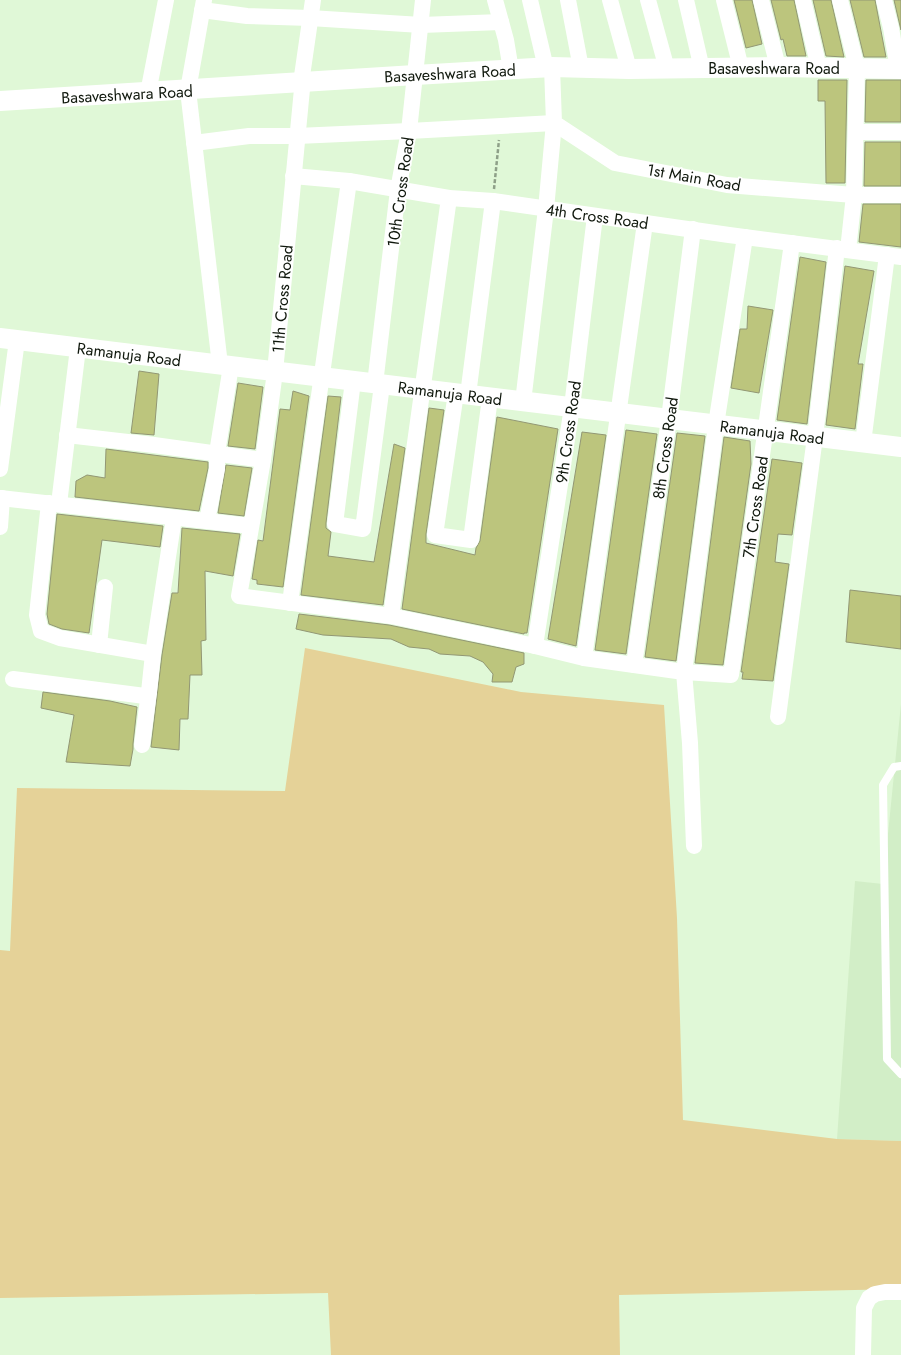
<svg xmlns="http://www.w3.org/2000/svg" width="901" height="1355" font-family="Jost,sans-serif">
<rect width="100%" height="100%" fill="#e0f8d7"/>
<polygon fill="#d2eec7" points="901,704 901,1141 837,1139 855,881 883,884"/>
<polygon fill="#e5d298" points="305,648 521,692 664,705 677,918 683,1120 837,1139 901,1141 901,1289 619,1295 620,1355 331,1355 328,1293 0,1298 0,950 10,951 17,788 285,791"/>
<g fill="#bcc57d" stroke="#929774">
<polygon points="734,0 752,0 762,44 746,48"/>
<polygon points="771,0 794,0 806,56 787,56 783,39 781,40"/>
<polygon points="813,0 831,0 844,57 826,56"/>
<polygon points="850,0 875,0 886,57 864,57"/>
<polygon points="894,0 901,0 901,30 900,26"/>
<polygon points="818,80 847,80 845,183 826,183 825,101 818,101"/>
<polygon points="866,80 901,80 901,122 865,122"/>
<polygon points="865,142 901,142 901,186 864,186"/>
<polygon points="863,204 901,204 901,247 859,242"/>
<polygon points="800,257 826,262 807,424 777,420"/>
<polygon points="845,266 874,271 858,364 863,364 855,429 826,425"/>
<polygon points="748,306 773,310 759,393 731,388 740,329 747,329"/>
<polygon points="139,371 159,374 154,435 131,433"/>
<polygon points="238,383 263,387 255,449 228,446"/>
<polygon points="293,391 309,396 283,587 257,584 257,580 252,579 258,540 263,541 280,409 290,410"/>
<polygon points="328,396 341,397 326,523 326,528 331,532 328,556 374,562 394,444 405,448 383,605 301,595"/>
<polygon points="429,408 444,410 426,534 426,543 475,555 476,548 480,541 497,417 558,429 527,633 524,633 524,634 402,609"/>
<polygon points="626,430 657,434 626,654 595,650"/>
<polygon points="582,432 606,435 576,646 548,639"/>
<polygon points="677,433 705,436 676,661 645,657"/>
<polygon points="724,437 750,441 751,464 723,665 695,663"/>
<polygon points="106,449 208,462 208,468 199,511 75,497 76,481 87,475 105,478"/>
<polygon points="772,459 802,463 792,535 778,534 775,562 789,564 773,681 742,679 743,672 741,672"/>
<polygon points="226,465 252,468 244,516 218,513"/>
<polygon points="57,514 163,526 160,547 102,540 89,633 62,629 49,624 47,614"/>
<polygon points="182,528 240,534 233,576 205,571 206,640 201,641 202,675 190,675 188,719 180,719 179,750 151,747 162,655 172,593 178,593"/>
<polygon points="850,590 901,596 901,649 846,642"/>
<polygon points="299,614 389,625 524,653 524,664 516,667 512,682 492,682 493,674 483,662 470,656 440,654 429,649 409,647 391,639 323,635 296,629"/>
<polygon points="43,692 110,701 137,707 133,744 133,749 130,766 66,762 74,715 41,708"/>
</g>
<g fill="none" stroke-linecap="round" stroke-linejoin="round">
<polyline stroke="#8ea088" stroke-width="2.5" stroke-dasharray="4 2" stroke-linecap="butt" points="494,189 499,140"/>
<polyline stroke="#fff" stroke-width="8" points="901,766 894,767 883,785 887,1059 901,1074"/>
<g stroke="#fff" stroke-width="16">
<polyline points="204,0 188,90 220,365"/>
<polyline points="313,0 301,83 302,89 275,372 263,460 239,596 391,616 535,646 584,658 684,672 731,675 792,243"/>
<polyline points="495,0 506,40 511,70"/>
<polyline points="530,0 546,68"/>
<polyline points="568,0 581,68"/>
<polyline points="610,0 629,69"/>
<polyline points="648,0 667,69"/>
<polyline points="686,0 702,69"/>
<polyline points="724,0 741,68"/>
<polyline points="761,0 778,67"/>
<polyline points="803,0 819,68"/>
<polyline points="840,0 857,68 854,195 848,250"/>
<polyline points="884,0 891,28 898,69"/>
<polyline points="202,10 247,16 310,18 421,25 501,22"/>
<polyline points="552,67 554,123 615,163 727,185 854,195 901,195"/>
<polyline points="148,93 166,0"/>
<polyline points="856,132 901,132"/>
<polyline points="194,143 249,136 297,136 409,131 554,123 546,209 523,402"/>
<polyline points="293,176 349,181 449,198 493,201 729,235 901,257"/>
<polyline points="353,381 335,524 363,529 382,385"/>
<polyline points="375,384 398,190 409,131 423,0"/>
<polyline points="456,393 435,535 471,540 490,398"/>
<polyline points="468,395 493,201"/>
<polyline points="67,435 154,445 263,460"/>
<polyline points="863,443 887,255"/>
<polyline points="0,469 17,340"/>
<polyline points="0,498 251,526"/>
<polyline points="59,504 78,348"/>
<polyline points="207,521 217,469 217,453 231,366"/>
<polyline points="0,527 2,498"/>
<polyline points="290,603 349,181"/>
<polyline points="391,616 449,198"/>
<polyline points="99,645 105,587"/>
<polyline points="535,646 572,407 595,216"/>
<polyline points="153,654 174,518"/>
<polyline points="584,658 645,223"/>
<polyline points="634,665 669,419 693,229"/>
<polyline points="13,679 145,696 149,692 153,654 60,638 41,631 37,615 49,503"/>
<polyline points="778,717 815,437 837,248"/>
<polyline points="142,745 149,692"/>
<polyline points="694,846 690,743 684,672 716,425 745,237"/>
<polyline points="863,1355 864,1308 869,1298 875,1294 885,1292 901,1292"/>
</g>
<g stroke="#fff" stroke-width="20">
<polyline points="0,101 415,75 552,67 629,69 778,67 901,69"/>
<polyline points="0,338 901,447"/>
</g>
</g>
<g text-anchor="middle" stroke-width="3.5" stroke-linejoin="round" paint-order="stroke">
<g font-size="16" fill="#10180d" stroke="#fff">
<text x="774" y="74">Basaveshwara Road</text>
<text transform="translate(450 73) rotate(-3)" y="6">Basaveshwara Road</text>
<text transform="translate(127 94) rotate(-3)" y="6">Basaveshwara Road</text>
<text transform="translate(694 177) rotate(10)" y="6">1st Main Road</text>
<text transform="translate(400 192) rotate(-82)" y="6">10th Cross Road</text>
<text transform="translate(597 216) rotate(8)" y="6">4th Cross Road</text>
<text transform="translate(282 299) rotate(-85)" y="6">11th Cross Road</text>
<text transform="translate(129 354) rotate(7)" y="6">Ramanuja Road</text>
<text transform="translate(450 393) rotate(7)" y="6">Ramanuja Road</text>
<text transform="translate(568 432) rotate(-82)" y="6">9th Cross Road</text>
<text transform="translate(772 432) rotate(7)" y="6">Ramanuja Road</text>
<text transform="translate(665 448) rotate(-82)" y="6">8th Cross Road</text>
<text transform="translate(755 507) rotate(-82)" y="6">7th Cross Road</text>
</g>
</g>
</svg>
